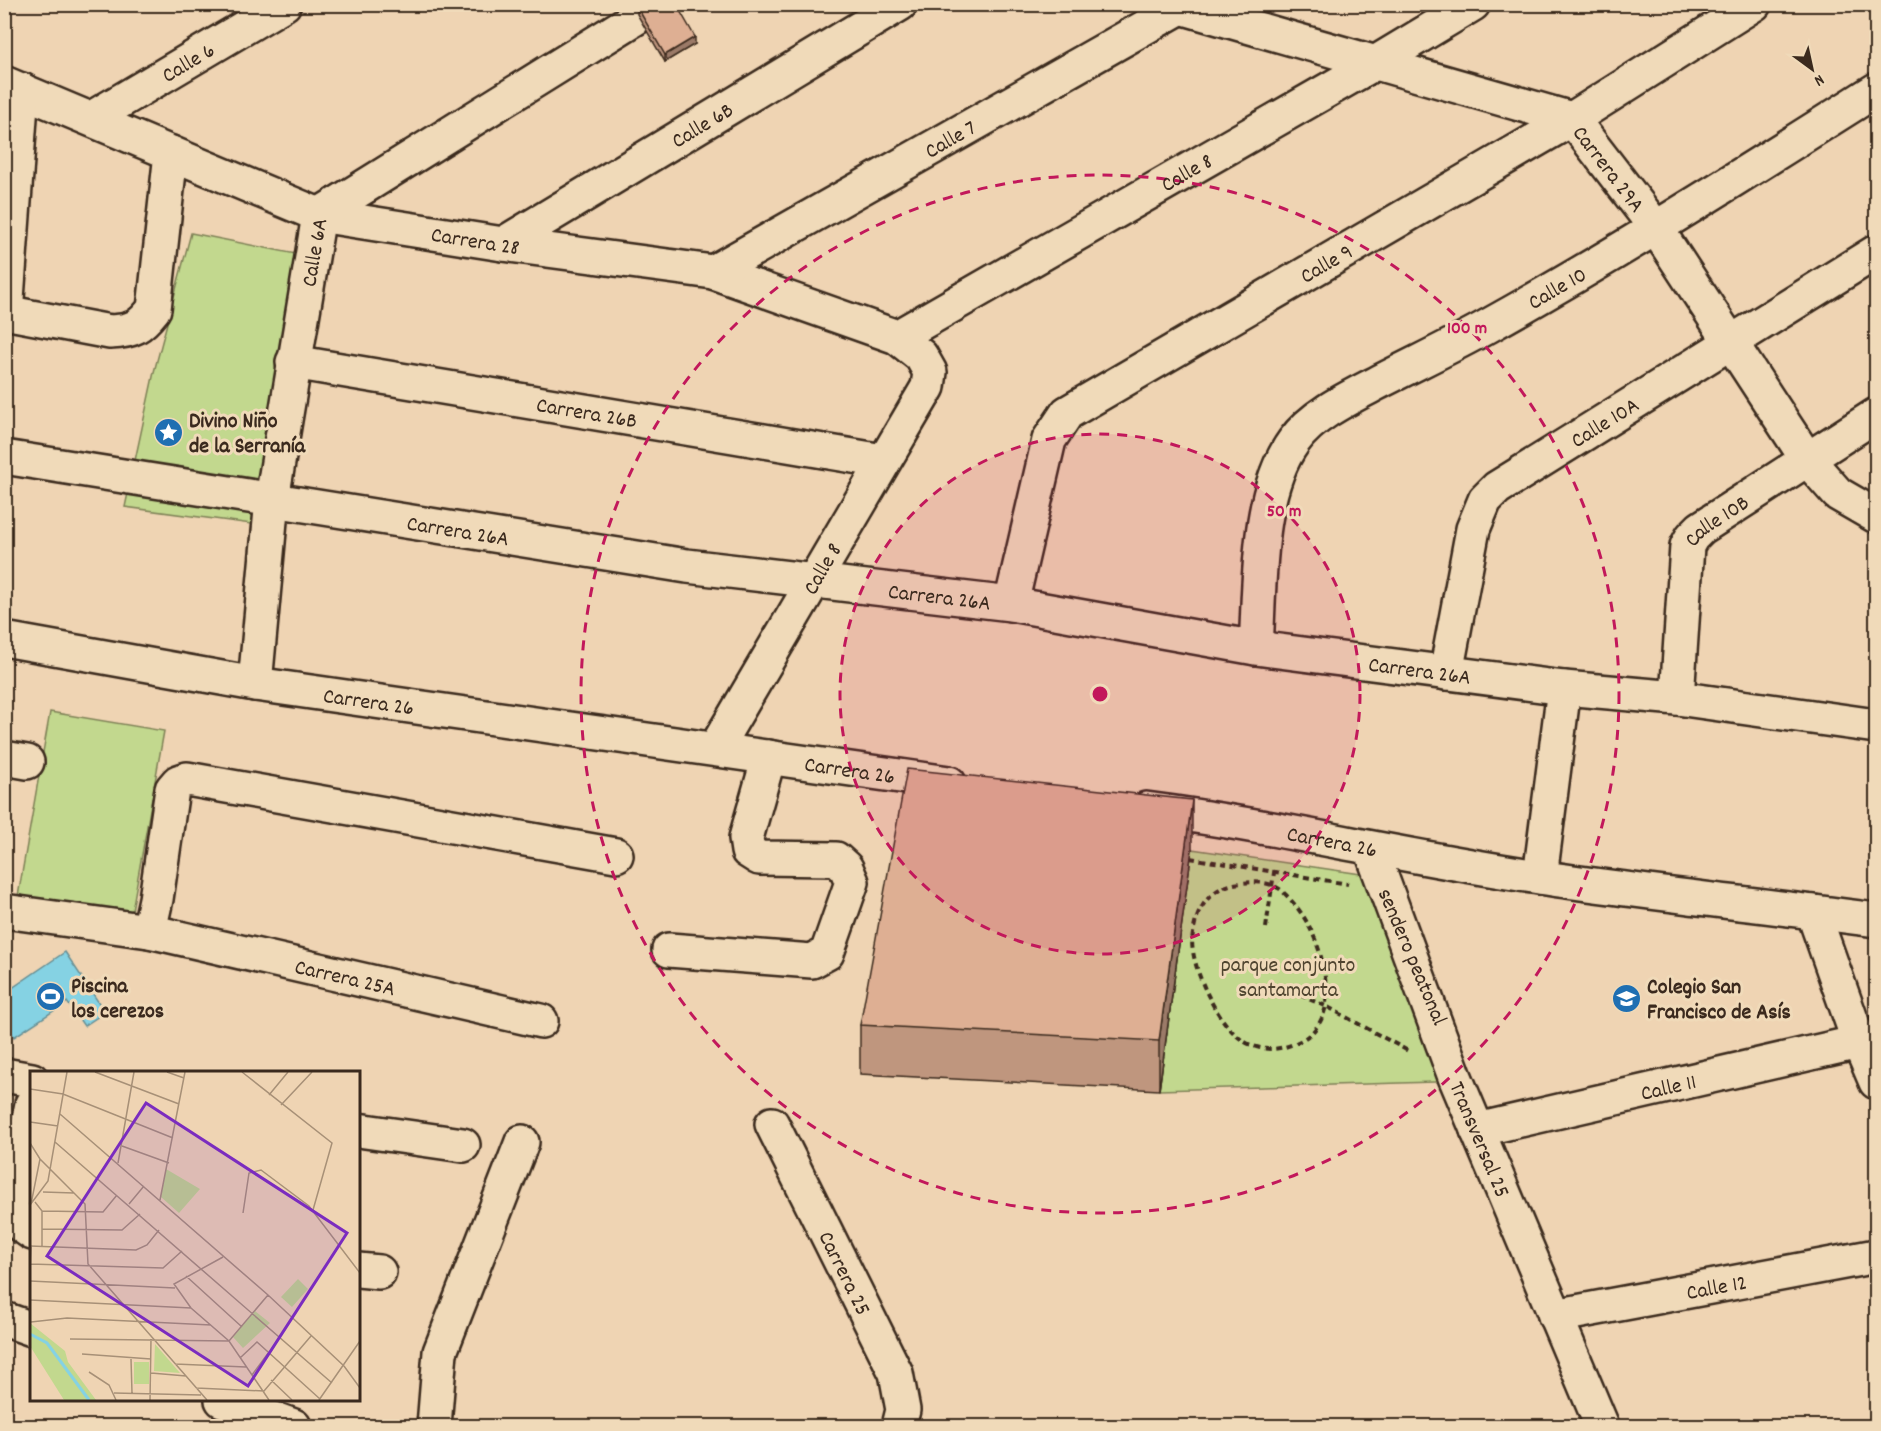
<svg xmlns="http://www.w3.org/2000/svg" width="1881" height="1431" font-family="Dekko,sans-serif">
<rect width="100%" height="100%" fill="#efd4b3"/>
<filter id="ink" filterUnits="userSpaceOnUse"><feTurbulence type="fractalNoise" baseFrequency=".0167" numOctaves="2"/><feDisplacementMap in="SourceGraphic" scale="12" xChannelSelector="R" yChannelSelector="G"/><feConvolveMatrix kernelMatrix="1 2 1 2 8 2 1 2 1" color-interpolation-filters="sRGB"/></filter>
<g filter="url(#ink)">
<g fill="#c2d88e" stroke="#7e8156" stroke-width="1.5">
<polygon points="191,233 306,256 275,527 125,507 154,372"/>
<polygon points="50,712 164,731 130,922 17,902"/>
<polygon points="1192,849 1381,877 1468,1081 1159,1090"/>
</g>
<polygon fill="#85d2e3" stroke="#678f94" stroke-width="1.5" points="65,952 105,1012 84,1026 67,1002 14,1037 5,1023 5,993"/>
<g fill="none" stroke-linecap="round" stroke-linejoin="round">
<defs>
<g id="minor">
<path id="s1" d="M1170 4 1572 119 1656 228 1807 459 1838 494 1876 516"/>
<path id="s2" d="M4 83 319 215 503 244 713 272 897 337 921 356 930 372 928 387 715 749"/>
<path id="s3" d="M92 118 284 4"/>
<path id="s4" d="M503 244 900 4"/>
<path id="s5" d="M713 272 1186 4"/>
<path d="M4 312 110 332C133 331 140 327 154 309L171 153"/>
<polyline points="6,313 22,90"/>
<path id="s6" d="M897 337 1375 63 1473 4"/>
<path id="s7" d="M293 362 883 461"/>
<path id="s8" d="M4 457 687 566 1011 604 1256 648 1564 688 1677 698 1876 726"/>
<path id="s9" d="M1011 604 1049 440 1067 413 1572 119 1754 4"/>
<path id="s10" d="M4 639 255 684 949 783"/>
<path id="s11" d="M1256 648C1260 585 1256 493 1294 441 1314 413 1353 396 1383 380 1418 362 1454 345 1488 326 1621 252 1748 171 1876 90"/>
<path id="s12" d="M1446 673 1473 529 1485 500 1497 488 1876 252"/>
<path id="s13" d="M255 684 272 499 319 215 658 4"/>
<path id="s14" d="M1677 698 1687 546 1692 537 1701 528 1876 415"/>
<polyline points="4,758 27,762"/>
<path id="s15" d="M1146 809C1278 826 1408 858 1539 877 1651 894 1764 905 1876 920"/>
<path id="s16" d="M1371 849 1455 1077 1602 1426"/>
<polyline points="1540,877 1564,688"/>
<path id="s17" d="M4 911 149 931 541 1021"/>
<polyline points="1813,912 1859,1042 1876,1082"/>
<polyline points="149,931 156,899 172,789 178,782 187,779 616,855"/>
<polyline points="669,950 812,961 827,953 852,882 846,868 836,859 759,858 748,851 746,838 769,757"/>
<polyline points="4,1075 32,1080"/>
<polyline points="32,1104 11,1208 22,1226 32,1233"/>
<path id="s18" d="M772 1124 896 1373 903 1410 899 1426"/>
<polyline points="358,1130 463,1145"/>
<path id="s19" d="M1477 1130 1859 1042"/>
<polyline points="358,1270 379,1272"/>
<path id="s20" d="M1555 1316 1876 1256"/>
<polyline points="4,1319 32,1329"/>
<polyline points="222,1400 294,1426"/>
<polyline points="434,1426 440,1352 522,1142"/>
</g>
</defs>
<use href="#minor" stroke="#3b2a1e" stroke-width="38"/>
<g stroke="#3b2a1e" stroke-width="4" stroke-dasharray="6 4.5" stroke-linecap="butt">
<polyline points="1190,858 1348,884"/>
<polyline points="1266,928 1275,866"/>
<path d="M1292 988 1306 998 1326 1006C1328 967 1316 926 1288 897 1285 894 1282 890 1278 888 1265 880 1248 882 1234 884 1213 888 1200 904 1195 924 1193 932 1191 942 1193 951 1197 980 1223 1034 1251 1045 1267 1052 1285 1049 1300 1041 1315 1033 1322 1022 1326 1006L1410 1052"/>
</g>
<use href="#minor" stroke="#f0dab9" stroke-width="33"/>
</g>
<g fill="#bf967e" stroke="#3b2a1e" stroke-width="1.5">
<polygon points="637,7 695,44 665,62 637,14"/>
<polygon points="1192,849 1159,1090 860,1074 860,1025"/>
</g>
<g fill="#9b7a67" stroke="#3b2a1e" stroke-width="1.5">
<polygon points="695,37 695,44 665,62 665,55"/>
<polygon points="1192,800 1192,849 1159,1090 1159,1041"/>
</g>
<g fill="#deaf93" stroke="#3b2a1e" stroke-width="1.5">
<polygon points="640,4 676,4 695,37 665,55 637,7"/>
<polygon points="907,769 1192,800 1159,1041 860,1025"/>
</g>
</g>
<circle cx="1100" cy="694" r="260" fill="#c2185b" fill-opacity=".12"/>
<g fill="none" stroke="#c2185b" stroke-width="3" stroke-dasharray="10 8">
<circle cx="1100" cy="694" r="260"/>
<circle cx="1100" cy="694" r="519"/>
</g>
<defs>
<symbol id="sight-disc" viewBox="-11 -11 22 22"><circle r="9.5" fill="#1f6fb2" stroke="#f0dab9"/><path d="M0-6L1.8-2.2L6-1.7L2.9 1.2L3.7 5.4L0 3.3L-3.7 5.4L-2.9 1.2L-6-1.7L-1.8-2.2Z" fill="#fff"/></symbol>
<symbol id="stadium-disc" viewBox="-11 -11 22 22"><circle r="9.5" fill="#1f6fb2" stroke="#f0dab9"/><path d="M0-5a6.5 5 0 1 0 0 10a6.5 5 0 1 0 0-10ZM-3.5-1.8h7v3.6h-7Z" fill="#fff"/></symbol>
<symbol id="school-disc" viewBox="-11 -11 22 22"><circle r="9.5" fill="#1f6fb2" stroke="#f0dab9"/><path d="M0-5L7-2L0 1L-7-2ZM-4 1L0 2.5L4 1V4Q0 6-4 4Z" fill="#fff"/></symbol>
</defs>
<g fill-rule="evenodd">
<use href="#sight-disc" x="152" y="416" width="33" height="33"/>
<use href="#stadium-disc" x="34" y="980" width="33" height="33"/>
<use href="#school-disc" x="1610" y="982" width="33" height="33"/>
</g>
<g text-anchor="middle" stroke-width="6" stroke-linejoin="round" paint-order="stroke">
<g font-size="22" fill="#3b2a1e" stroke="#f0dab9">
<text dy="8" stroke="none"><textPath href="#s3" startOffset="111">Calle 6</textPath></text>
<text dy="8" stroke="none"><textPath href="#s4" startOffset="232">Calle 6B</textPath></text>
<text dy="8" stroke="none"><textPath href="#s5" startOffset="272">Calle 7</textPath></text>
<text dy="8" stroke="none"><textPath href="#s1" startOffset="480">Carrera 29A</textPath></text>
<text dy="8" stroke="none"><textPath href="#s6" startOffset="333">Calle 8</textPath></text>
<text dy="8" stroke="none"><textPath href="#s2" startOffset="500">Carrera 28</textPath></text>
<text dy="8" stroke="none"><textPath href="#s13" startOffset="436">Calle 6A</textPath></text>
<text dy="8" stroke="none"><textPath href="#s9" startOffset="500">Calle 9</textPath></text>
<text dy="8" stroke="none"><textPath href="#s11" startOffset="519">Calle 10</textPath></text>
<text dy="8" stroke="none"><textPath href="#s7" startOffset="298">Carrera 26B</textPath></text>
<text dy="8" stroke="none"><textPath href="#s12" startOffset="321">Calle 10A</textPath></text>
<text dy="8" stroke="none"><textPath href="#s14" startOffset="192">Calle 10B</textPath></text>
<text dy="8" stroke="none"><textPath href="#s8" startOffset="460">Carrera 26A</textPath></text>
<text transform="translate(821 568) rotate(-60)" y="8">Calle 8</text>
<text dy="8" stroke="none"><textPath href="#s8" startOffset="946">Carrera 26A</textPath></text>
<text dy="8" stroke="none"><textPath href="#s8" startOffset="1432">Carrera 26A</textPath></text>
<text dy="8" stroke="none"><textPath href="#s10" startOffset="370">Carrera 26</textPath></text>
<text dy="8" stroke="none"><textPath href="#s10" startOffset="856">Carrera 26</textPath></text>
<text dy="8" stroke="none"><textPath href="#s15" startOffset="189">Carrera 26</textPath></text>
<text transform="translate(1414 956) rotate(67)" y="8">sendero peatonal</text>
<text dy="8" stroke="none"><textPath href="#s17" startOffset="348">Carrera 25A</textPath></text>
<text dy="8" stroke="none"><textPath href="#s19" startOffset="196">Calle 11</textPath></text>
<text dy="8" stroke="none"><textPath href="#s16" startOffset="310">Transversal 25</textPath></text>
<text dy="8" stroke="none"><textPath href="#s18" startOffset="166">Carrera 25</textPath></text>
<text dy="8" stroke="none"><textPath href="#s20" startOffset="164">Calle 12</textPath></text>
</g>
<g font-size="22" font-weight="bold" fill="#3b2a1e" stroke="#f0dab9" text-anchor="start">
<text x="189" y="427">Divino Niño<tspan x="189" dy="25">de la Serranía</tspan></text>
<text x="71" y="992">Piscina<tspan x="71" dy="25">los cerezos</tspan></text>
<text x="1647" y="993">Colegio San<tspan x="1647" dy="25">Francisco de Asís</tspan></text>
</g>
<g font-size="22" fill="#4f442f" stroke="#f0dab9">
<text x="1288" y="971">parque conjunto<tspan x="1288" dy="25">santamarta</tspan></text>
</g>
</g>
<g transform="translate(30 1071)">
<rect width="330" height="330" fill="#efd4b3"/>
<path d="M136 98 170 118 149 142 131 126ZM268 208 278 218 262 236 251 226ZM225 240 240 252 213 277 203 266ZM0 252 35 280 38 291 66 329H34L0 275ZM125 273 150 302 124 300ZM104 291H119V313H104Z" fill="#c2d88e"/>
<path fill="none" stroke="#85d2e3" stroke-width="3" d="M0 263 17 272 59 329"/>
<path fill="none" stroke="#a79077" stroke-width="1.5" d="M65 1 149 33M137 1 154 7M212 1 302 72 283 139M0 18 33 23 143 67M239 24 258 1M251 34 282 1M30 43 238 224 314 295 330 317M0 51 28 55M25 71 302 312M0 72 10 88 55 133 58 193 177 329M92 75 139 92M88 92 104 1M13 121 44 122M130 129 155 1M5 131 12 140 73 141 87 124M1 133 10 88M99 133 114 115M0 134 18 110 37 1M213 142 219 102 231 99 279 135 330 202M12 158 92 159 110 143M0 175 106 179 117 174 129 159M12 175V140M193 186 144 213 161 237 199 270 239 329M0 193 133 197 152 180M0 201 1 175M156 205 212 256M0 210 145 217M0 229 161 237M1 251 37 247 181 254M40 268 199 270 238 224M52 283 121 288M210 287 227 271 290 328M101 288 102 322M145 293 216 296M59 301 79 314 86 329M121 302 156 305M222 304 239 281M241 309 262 329M166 317 234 320 281 265M84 322 171 324M120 329 121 268M289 329 330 270"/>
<path fill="#7b2cbf" fill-opacity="0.15" stroke="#7b2cbf" stroke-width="3" d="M116 32 317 162 218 315 17 185Z"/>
<rect width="330" height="330" fill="none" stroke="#3b2a1e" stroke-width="3"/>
</g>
<circle cx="1100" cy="694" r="9" fill="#c2185b" stroke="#f0dab9" stroke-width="3"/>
<g font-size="18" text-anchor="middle" font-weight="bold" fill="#c2185b" stroke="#f0dab9" stroke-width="6" stroke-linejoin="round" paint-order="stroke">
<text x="1467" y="333">100 m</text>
<text x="1284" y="516">50 m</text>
</g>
<rect width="1881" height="1431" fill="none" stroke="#f0dab9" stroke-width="24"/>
<rect x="12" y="12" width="1857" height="1407" fill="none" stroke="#3b2a1e" stroke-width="2" filter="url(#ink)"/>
<g transform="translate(1812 69) rotate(147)" stroke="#f0dab9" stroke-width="4.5" paint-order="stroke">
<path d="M0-4.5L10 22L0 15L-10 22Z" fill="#3b2a1e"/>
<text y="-9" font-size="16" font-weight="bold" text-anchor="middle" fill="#3b2a1e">N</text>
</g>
</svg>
